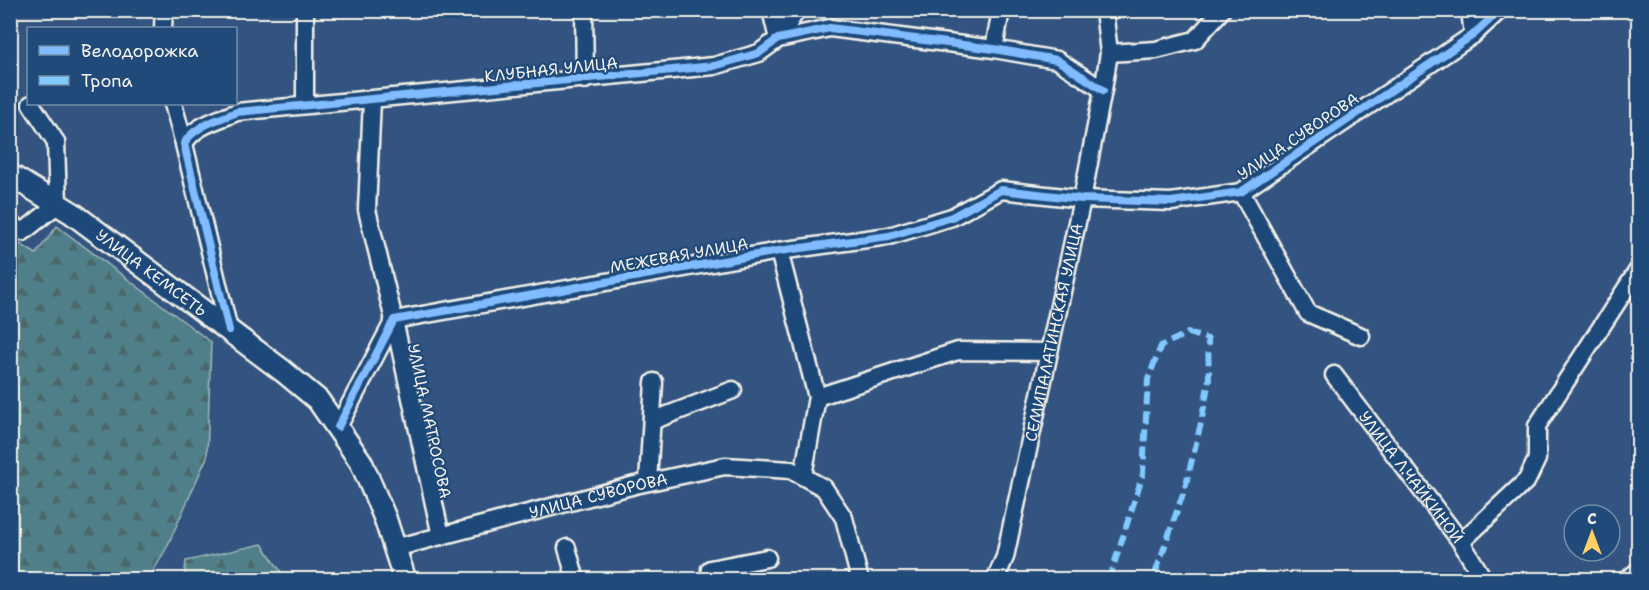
<svg xmlns="http://www.w3.org/2000/svg" width="1649" height="590" font-family="'Shantell Sans',sans-serif">
<defs>
<pattern id="forest-firs" width="22" height="20" patternUnits="userSpaceOnUse" patternTransform="scale(1.5)"><rect width="22" height="20" fill="#4f808a"/><path d="M5 1l3.5 6h-7zM16 11l3.5 6h-7z" fill="#4c676b"/></pattern>
</defs>
<rect width="100%" height="100%" fill="#335481"/>
<filter id="ink" filterUnits="userSpaceOnUse"><feTurbulence type="fractalNoise" baseFrequency=".0167" numOctaves="2"/><feDisplacementMap in="SourceGraphic" scale="12" xChannelSelector="R" yChannelSelector="G"/><feConvolveMatrix kernelMatrix="1 2 1 2 8 2 1 2 1" color-interpolation-filters="sRGB"/></filter>
<g filter="url(#ink)">
<g fill="url(#forest-firs)" stroke="#a2b8b9" stroke-width="1.5">
<polygon points="57,226 211,342 207,457 167,547 149,579 11,579 11,238 36,254"/>
<polygon points="262,544 286,579 184,579 186,561"/>
</g>
<g fill="none" stroke-linecap="round" stroke-linejoin="round">
<defs>
<g id="minor">
<polyline points="584,10 585,80"/>
<polyline points="771,10 778,39"/>
<polyline points="1470,10 1473,35"/>
<polyline points="163,28 164,10"/>
<polyline points="778,39 797,10"/>
<polyline points="994,49 1001,10"/>
<polyline points="1109,53 1156,50 1195,40 1222,10"/>
<polyline points="372,100 367,210 394,320 441,536"/>
<polyline points="173,104 183,140"/>
<polyline points="305,104 305,10"/>
<polyline points="1241,192 1308,313 1361,336"/>
<polyline points="10,224 23,232 58,204 56,142 31,104"/>
<polyline points="779,251 817,397 803,476"/>
<path d="M229 330 184 144C194 125 219 120 237 112L714 66 759 53 778 39 830 28 994 49 1057 60 1103 90"/>
<path id="s1" d="M1334 375 1461 542 1484 580"/>
<polyline points="817,397 958,351 1049,352"/>
<polyline points="652,421 733,390"/>
<polyline points="338,427 394,320 779,251 889,236 952,217 1001,190 1082,199 1171,202 1241,192 1473,35 1500,10"/>
<polyline points="648,482 654,382"/>
<polyline points="1461,542 1527,480 1537,459 1537,426 1638,270"/>
<path id="s2" d="M395 548 635 485 725 466 791 470 824 488 844 518 860 580"/>
<polyline points="567,548 576,580"/>
<polyline points="710,569 767,558"/>
<path id="s3" d="M995 580 1005 557 1082 199 1103 90 1109 53 1104 10"/>
<polyline points="1627,580 1638,571"/>
</g>
<g id="major">
<path id="s4" d="M10 175 72 213 283 371 318 400 361 462 385 518 405 580"/>
</g>
</defs>
<use href="#minor" stroke="#f4f1e8" stroke-width="21"/>
<use href="#major" stroke="#f4f1e8" stroke-width="26"/>
<use href="#minor" stroke="#1f4a7a" stroke-width="16"/>
<use href="#major" stroke="#1f4a7a" stroke-width="21"/>
<polyline stroke="#80caff" stroke-width="6" stroke-dasharray="12 6" stroke-linecap="butt" points="1109,580 1143,474 1148,379 1161,346 1188,333 1208,339 1209,380 1201,423 1185,488 1153,580"/>
<defs>
<g id="cycleway">
<path d="M229 330 184 144C194 125 219 120 237 112L714 66 759 53 778 39 830 28 994 49 1057 60 1103 90"/>
<polyline points="338,427 394,320 779,251 889,236 952,217 1001,190 1082,199 1171,202 1241,192 1473,35 1500,10"/>
</g>
</defs>
<use href="#cycleway" stroke="#1f4a7a" stroke-width="11"/>
<use href="#cycleway" stroke="#80bcff" stroke-width="8"/>
</g>
</g>
<g text-anchor="middle" stroke-width="4.5" stroke-linejoin="round" paint-order="stroke">
<g font-size="16" fill="#f4f1e8" stroke="#1f4a7a">
<text transform="translate(551 69) rotate(-6)" y="6">КЛУБНАЯ УЛИЦА</text>
<text transform="translate(1298 136) rotate(-34)" y="6">УЛИЦА СУВОРОВА</text>
<text transform="translate(679 255) rotate(-10)" y="6">МЕЖЕВАЯ УЛИЦА</text>
<text dy="6" stroke="none"><textPath href="#s4" startOffset="172">УЛИЦА КЕМСЕТЬ</textPath></text>
<text dy="6" stroke="none"><textPath href="#s3" startOffset="255">СЕМИПАЛАТИНСКАЯ УЛИЦА</textPath></text>
<text transform="translate(430 421) rotate(78)" y="6">УЛИЦА МАТРОСОВА</text>
<text dy="6" stroke="none"><textPath href="#s1" startOffset="128">УЛИЦА Л.ЧАЙКИНОЙ</textPath></text>
<text dy="6" stroke="none"><textPath href="#s2" startOffset="210">УЛИЦА СУВОРОВА</textPath></text>
</g>
</g>
<rect width="1649" height="590" fill="none" stroke="#1f4a7a" stroke-width="36"/>
<rect x="18" y="18" width="1613" height="554" fill="none" stroke="#f4f1e8" stroke-width="2" filter="url(#ink)"/>
<rect x="27" y="27" width="210" height="78" fill="#1f4a7a" stroke="#748da6" stroke-width="1.5"/>
<rect x="39" y="46" width="30" height="9" fill="#80bcff" stroke="#748da6" stroke-width="1.5"/>
<text x="81" y="57" font-size="18" fill="#f4f1e8">Велодорожка</text>
<rect x="39" y="76" width="30" height="9" fill="#80caff" stroke="#748da6" stroke-width="1.5"/>
<text x="81" y="87" font-size="18" fill="#f4f1e8">Тропа</text>
<g transform="translate(1592 533)"><circle r="28" fill="#1f4a7a" stroke="#748da6" stroke-width="1.5"/>
<path d="M0-4.5L10 22L0 15L-10 22Z" fill="#ffd166"/>
<text y="-9" font-size="16" font-weight="bold" text-anchor="middle" fill="#f4f1e8">С</text>
</g>
</svg>
